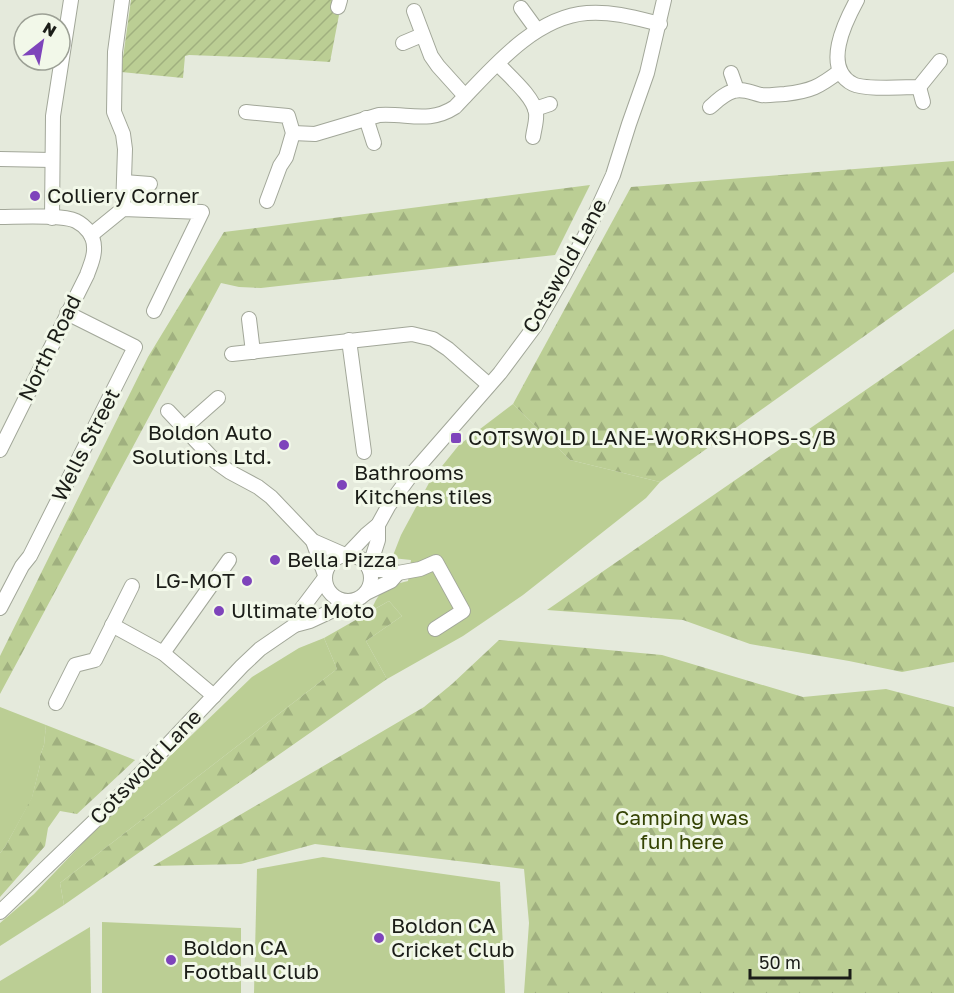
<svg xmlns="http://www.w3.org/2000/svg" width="954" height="993" font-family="'Golos Text',sans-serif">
<defs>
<pattern id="forest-firs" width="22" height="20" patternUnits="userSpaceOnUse" patternTransform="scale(1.5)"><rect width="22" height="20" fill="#bbce94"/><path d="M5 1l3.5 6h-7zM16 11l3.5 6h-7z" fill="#a0b07f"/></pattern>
<pattern id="garden-furrows" width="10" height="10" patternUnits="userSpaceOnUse" patternTransform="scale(1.5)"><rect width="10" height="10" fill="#bbce94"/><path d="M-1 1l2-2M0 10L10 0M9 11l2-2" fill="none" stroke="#a0b07f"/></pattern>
</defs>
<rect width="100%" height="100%" fill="#e5eadc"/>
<g fill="#bbce94">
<path d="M513 404 570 460 660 482 646 498 523 595 463 636 387 679 366 641 402 616 389 601 371 611C380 589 385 587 408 581L411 560 392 558 401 535 430 481 459 445Z"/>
<polygon points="324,638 337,669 60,883 64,905 0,946 0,923 34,894 118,806 252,677 299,648"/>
<polygon points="0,707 46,725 44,745 40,756 40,765 32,798 5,847 0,853"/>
<polygon points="323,857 500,882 505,993 254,993 257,869"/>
<polygon points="102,922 241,928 241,993 102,993"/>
<polygon points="90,927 91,993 0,993 0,981"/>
</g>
<g fill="url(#forest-firs)">
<polygon points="954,161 954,272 660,482 570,460 513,404 631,187"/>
<polygon points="590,185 555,255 261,288 239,287 221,283 0,694 0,656 148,357 224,232"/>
<polygon points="954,329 954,662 902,672 849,661 750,644 683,620 547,610"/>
<polygon points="389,601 402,616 366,641 387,679 64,905 60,883 337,669 324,638"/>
<polygon points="499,640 662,655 803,697 886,689 954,707 954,993 524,993 529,923 524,869 315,844 241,864 153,866 424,707 452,684"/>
<polygon points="46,725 135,760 77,814 60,811 48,828 45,846 0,897 0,853 5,847 32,797 40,765 40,756 44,745"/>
</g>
<polygon fill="url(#garden-furrows)" points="131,0 335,0 333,13 339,15 330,62 267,58 189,55 185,56 183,78 121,72"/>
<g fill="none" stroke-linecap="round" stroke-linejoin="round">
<defs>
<g id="minor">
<polyline points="122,0 115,52 114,112 123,134 125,149 123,209"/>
<path d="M857 0C845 22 822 68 853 84 865 90 904 87 919 87L940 61"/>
<polyline points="338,7 340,0"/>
<polyline points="521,8 537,30"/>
<polyline points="414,11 431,56 438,66 465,96"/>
<polyline points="403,43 422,35"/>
<path d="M498 64C509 76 534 97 536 113 537 121 534 129 533 137"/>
<polyline points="731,73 737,90"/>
<polyline points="919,87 923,102"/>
<path d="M710 107C717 101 725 93 734 91 743 88 752 93 761 95 769 96 777 94 785 94 811 91 819 87 840 71"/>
<polyline points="535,109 550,104"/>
<polyline points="246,112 288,116 293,133 286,157 280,166 267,201"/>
<polyline points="366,118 374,143"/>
<path d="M293 133 315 134 379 115C408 113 429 124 455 107 490 71 533 17 587 13 612 11 636 18 660 24"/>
<polyline points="0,159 52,160"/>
<polyline points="124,182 150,184"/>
<path d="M0 217C17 217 62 214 76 221 86 226 94 236 94 247 95 257 90 266 87 275L0 450"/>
<polyline points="52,218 53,116 71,0"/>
<polyline points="91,235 123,209 202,212 154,311"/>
<polyline points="249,319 253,352"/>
<polyline points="349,340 364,452"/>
<polyline points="232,354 412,334 433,339 448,349 489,385"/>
<polyline points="168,411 216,462 230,472 258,487 271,497 313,541 345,555"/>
<polyline points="184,428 218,398"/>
<polyline points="313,541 325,575"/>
<circle cx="348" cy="578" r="23"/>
<polyline points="347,555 366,535 378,525 389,505 411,475 500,373 535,326 562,279 587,232 613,175 629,124 647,73 664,0"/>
<polyline points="369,568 378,540 378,525"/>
<polyline points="370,570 390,570 398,573 420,569 436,562 463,611 435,629"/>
<polyline points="366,593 391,581 398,573"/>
<polyline points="0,608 22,566 30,556 135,347 67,313"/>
<polyline points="112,625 163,653 214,696"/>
<polyline points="295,625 300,611 324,579"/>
<polyline points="163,653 229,560"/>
<polyline points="56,703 75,665 95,660 132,586"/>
<polyline points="0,912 109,807 242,666 260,649 295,625 310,621 353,601"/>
</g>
</defs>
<use href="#minor" stroke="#a2a799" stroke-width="16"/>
<use href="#minor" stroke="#fff" stroke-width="14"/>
</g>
<g fill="#7e44bb" stroke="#f2f8e9" stroke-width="2">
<circle cx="35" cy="196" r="6"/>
<rect x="450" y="432" width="12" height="12" rx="3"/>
<circle cx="284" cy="445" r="6"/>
<circle cx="342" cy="485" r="6"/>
<circle cx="275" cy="560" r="6"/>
<circle cx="247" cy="581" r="6"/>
<circle cx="219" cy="611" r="6"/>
<circle cx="379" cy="938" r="6"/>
<circle cx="171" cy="960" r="6"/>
</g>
<g text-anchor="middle" stroke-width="6" stroke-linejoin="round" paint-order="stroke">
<g font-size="21" fill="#1b1d18" stroke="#f2f8e9" text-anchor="start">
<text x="47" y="203">Colliery Corner</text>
<text x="272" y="440" text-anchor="end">Boldon Auto<tspan x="272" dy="24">Solutions Ltd.</tspan></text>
<text x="468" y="445">COTSWOLD LANE-WORKSHOPS-S/B</text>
<text x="354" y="480">Bathrooms<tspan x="354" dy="24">Kitchens tiles</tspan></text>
<text x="287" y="567">Bella Pizza</text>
<text x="235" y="588" text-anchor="end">LG-MOT</text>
<text x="231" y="618">Ultimate Moto</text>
<text x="391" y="933">Boldon CA<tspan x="391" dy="24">Cricket Club</tspan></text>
<text x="183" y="955">Boldon CA<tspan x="183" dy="24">Football Club</tspan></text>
</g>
<g font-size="21" fill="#1b1d18" stroke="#f2f8e9">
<text transform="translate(565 266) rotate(-61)" y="7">Cotswold Lane</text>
<text transform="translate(50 348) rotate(-64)" y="7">North Road</text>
<text transform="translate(86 445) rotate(-63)" y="7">Wells Street</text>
<text transform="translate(146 767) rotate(-46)" y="7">Cotswold Lane</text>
</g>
<g font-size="21" fill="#354404" stroke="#f2f8e9">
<text x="682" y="825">Camping was<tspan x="682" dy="24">fun here</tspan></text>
</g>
</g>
<g transform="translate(42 42) rotate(31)"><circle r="28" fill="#f2f8e9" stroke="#9ca095" stroke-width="1.5"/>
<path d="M0-4.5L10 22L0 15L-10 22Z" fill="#7e44bb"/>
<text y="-9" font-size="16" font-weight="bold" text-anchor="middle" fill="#1b1d18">N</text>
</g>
<path d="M750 969v9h100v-9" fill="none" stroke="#1b1d18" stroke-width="3"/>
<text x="759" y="969" font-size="18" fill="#1b1d18" stroke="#f2f8e9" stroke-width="4.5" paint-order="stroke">50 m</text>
</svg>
